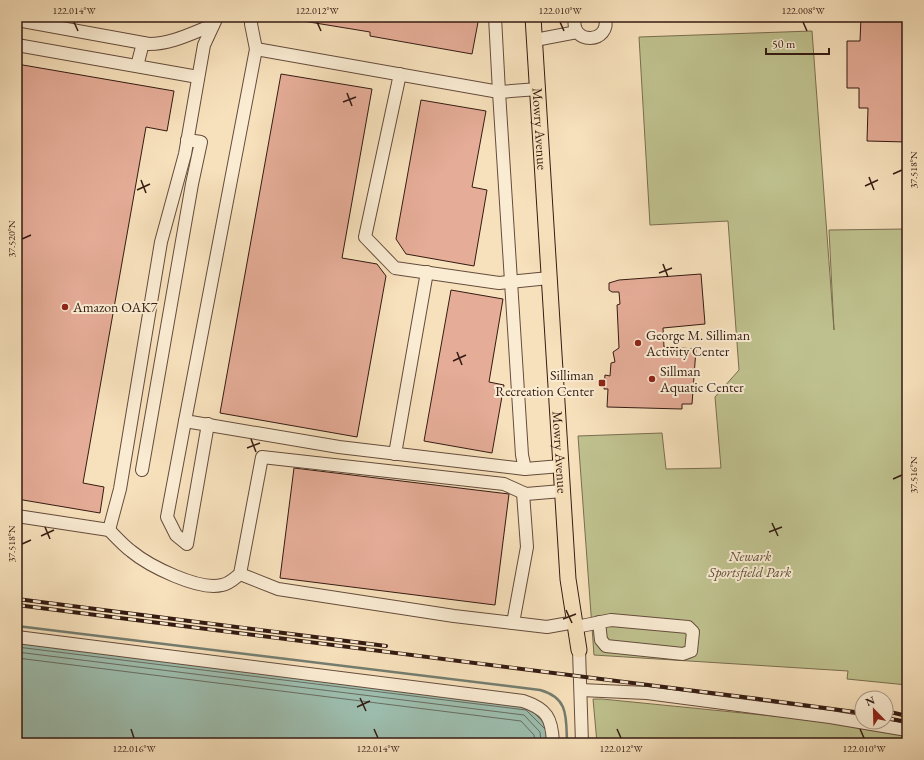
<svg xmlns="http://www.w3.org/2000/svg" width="924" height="760" font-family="'EB Garamond',serif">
<rect width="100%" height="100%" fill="#f7e1bc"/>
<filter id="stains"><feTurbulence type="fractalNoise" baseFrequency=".005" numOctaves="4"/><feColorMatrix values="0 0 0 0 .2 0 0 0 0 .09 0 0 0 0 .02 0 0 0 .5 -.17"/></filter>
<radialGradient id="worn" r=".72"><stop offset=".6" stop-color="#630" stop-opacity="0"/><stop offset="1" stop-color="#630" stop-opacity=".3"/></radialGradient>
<g fill="#bfc28f" stroke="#7a6e50">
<polygon points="812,31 834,330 829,230 906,229 907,685 847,679 848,671 594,655 578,436 662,433 666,469 721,468 715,397 739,370 728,221 650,225 639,37"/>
<polygon points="593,699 602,699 853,724 907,736 907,743 597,743"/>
</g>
<polygon fill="#9dbeaf" stroke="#737d70" points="17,643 529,707 549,729 550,743 17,743"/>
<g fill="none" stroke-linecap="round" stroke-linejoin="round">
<g stroke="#686c60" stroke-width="1">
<polyline points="17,647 526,710 545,729"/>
<polyline points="17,652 524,715 540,732 541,743"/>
<polyline points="17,658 521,721 534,735 535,743"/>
</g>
<path stroke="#737d70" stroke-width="2.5" d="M17 626 540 690C569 698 566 717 567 743"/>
</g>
<g fill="#e5ac97" stroke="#341b12">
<polygon points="304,17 479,17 472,54 370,36 370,32 303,21"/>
<polygon points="861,17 907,17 907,142 867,141 868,108 859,108 859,88 847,88 847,41 860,41"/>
<polygon points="17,64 174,91 167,131 146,127 83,483 104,487 100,513 17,499"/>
<polygon points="281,74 372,89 342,258 377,264 386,276 357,437 220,413"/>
<polygon points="421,100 486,111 472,187 487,190 474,266 406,254 396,239"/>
<polygon points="701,274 705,324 663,328 664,347 696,349 692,404 682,404 682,409 607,407 608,389 604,389 605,375 610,376 611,363 615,362 613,352 619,348 617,305 620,304 619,292 612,292 609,290 609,283 619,280"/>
<polygon points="451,290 503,299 489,382 504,385 492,453 424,441"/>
<polygon points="294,468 509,494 495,605 280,578"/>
</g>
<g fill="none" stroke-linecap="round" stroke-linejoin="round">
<defs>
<g id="minor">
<polyline points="252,17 251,24 256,49 185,421 339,447 525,469 522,455 499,92 495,17"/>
<path d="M575 17C569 46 612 44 605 17"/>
<path d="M17 20 149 44C172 44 192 33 213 25"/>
<polyline points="535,40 577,32"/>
<polyline points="17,45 198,77"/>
<polyline points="256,49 499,92 538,89"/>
<polyline points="137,66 143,43"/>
<polyline points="400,74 365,237 395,268 499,283 549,278"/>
<polyline points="185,421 167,517 176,535 187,544 208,424"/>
<polyline points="395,454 427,272"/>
<polyline points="525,469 561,466"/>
<polyline points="142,470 192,184 201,142 187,140"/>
<polyline points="562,491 526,494 504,484 262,457 240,574 278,589 454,616 547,627 575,622"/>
<polyline points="17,516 109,530 120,489 161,242 185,154 204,45 217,17"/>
<path d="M109 530C116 537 123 545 131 551 149 566 199 591 222 585 229 584 235 578 240 574"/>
<polyline points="513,623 527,547 523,493"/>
<polyline points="576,627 611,620 688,627 693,632 691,651 683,654 606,646 601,640 599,622"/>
<path d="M17 637 523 701C547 709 552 718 553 743"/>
<polyline points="579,650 582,743"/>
<polyline points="581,690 647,693 830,717 907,730"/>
</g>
<g id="major">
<path id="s1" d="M533 17 568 579 579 650"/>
</g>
</defs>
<use href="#minor" stroke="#654c3c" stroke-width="14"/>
<use href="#major" stroke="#341b12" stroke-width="17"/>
<use href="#minor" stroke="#faecd3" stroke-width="12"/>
<use href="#major" stroke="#f7e1bc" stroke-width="15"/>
<defs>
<g id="rail">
<polyline points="17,599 386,646"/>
<polyline points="17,605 759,699 862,713"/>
<polyline points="886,711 907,716"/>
<polyline points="886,718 907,722"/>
</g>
</defs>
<use href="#rail" stroke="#341b12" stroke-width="4"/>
<use href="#rail" stroke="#faecd3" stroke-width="2.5" stroke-dasharray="8" stroke-linecap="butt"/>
</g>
<path fill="none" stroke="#341b12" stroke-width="1.5" d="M74 22 78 31M317 22 321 31M560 22 564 31M803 22 807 31M347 93 352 106M343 102 356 97M893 174 902 170M869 177 874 190M141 180 146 193M865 186 878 180M137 190 150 184M22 239 31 235M663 264 668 277M659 273 672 268M457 352 462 365M453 361 466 355M251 439 256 452M247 448 260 443M893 479 902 475M772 523 778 536M45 527 50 539M769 532 782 527M41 536 54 530M22 544 31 540M566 610 572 623M563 619 576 614M360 698 366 711M357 707 370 701M131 729 134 738M374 729 378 738M617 729 621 738M860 729 864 738"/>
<g fill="#8f2418" stroke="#faecd3" stroke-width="1.5">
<circle cx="65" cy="307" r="4"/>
<circle cx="638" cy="343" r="4"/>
<circle cx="652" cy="379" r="4"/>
<rect x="598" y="379" width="8" height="8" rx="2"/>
</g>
<g text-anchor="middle" stroke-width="4" stroke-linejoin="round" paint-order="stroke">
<g font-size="14" fill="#341b12" stroke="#faecd3">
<text dy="5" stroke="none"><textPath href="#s1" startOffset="112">Mowry Avenue</textPath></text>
<text dy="5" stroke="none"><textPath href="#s1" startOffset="436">Mowry Avenue</textPath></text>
</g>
<g font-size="14" fill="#341b12" stroke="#faecd3" text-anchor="start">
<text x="73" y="312">Amazon OAK7</text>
<text x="646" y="340">George M. Silliman<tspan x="646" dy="16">Activity Center</tspan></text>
<text x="660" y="376">Sillman<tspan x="660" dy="16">Aquatic Center</tspan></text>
<text x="594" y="380" text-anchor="end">Silliman<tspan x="594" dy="16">Recreation Center</tspan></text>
</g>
<g font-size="14" font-style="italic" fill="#5e4d38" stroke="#faecd3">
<text x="750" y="561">Newark<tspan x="750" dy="16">Sportsfield Park</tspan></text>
</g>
</g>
<rect width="924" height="760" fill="none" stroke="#f7e1bc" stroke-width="44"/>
<g transform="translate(874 710) rotate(337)"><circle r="19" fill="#faecd3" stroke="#ab9886"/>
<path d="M0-3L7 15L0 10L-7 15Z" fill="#8f2418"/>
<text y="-6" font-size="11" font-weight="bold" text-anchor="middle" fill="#341b12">N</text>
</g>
<path d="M766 48v6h63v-6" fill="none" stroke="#341b12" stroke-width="2"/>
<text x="772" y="48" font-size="12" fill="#341b12" stroke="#faecd3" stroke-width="3" paint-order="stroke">50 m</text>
<rect x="22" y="22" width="880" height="716" fill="none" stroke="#341b12" stroke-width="1.5"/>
<g font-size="10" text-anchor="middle" fill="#341b12">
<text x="74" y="14">122.014°W</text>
<text x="317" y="14">122.012°W</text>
<text x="560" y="14">122.010°W</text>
<text x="803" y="14">122.008°W</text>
<text transform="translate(913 170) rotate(-90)" y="4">37.518°N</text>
<text transform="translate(11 239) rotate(-90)" y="4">37.520°N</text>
<text transform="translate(913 475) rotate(-90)" y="4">37.516°N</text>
<text transform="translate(11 544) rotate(-90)" y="4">37.518°N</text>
<text x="134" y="752">122.016°W</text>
<text x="378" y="752">122.014°W</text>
<text x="621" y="752">122.012°W</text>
<text x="864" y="752">122.010°W</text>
</g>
<rect width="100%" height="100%" filter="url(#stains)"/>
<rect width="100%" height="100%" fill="url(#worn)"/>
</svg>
